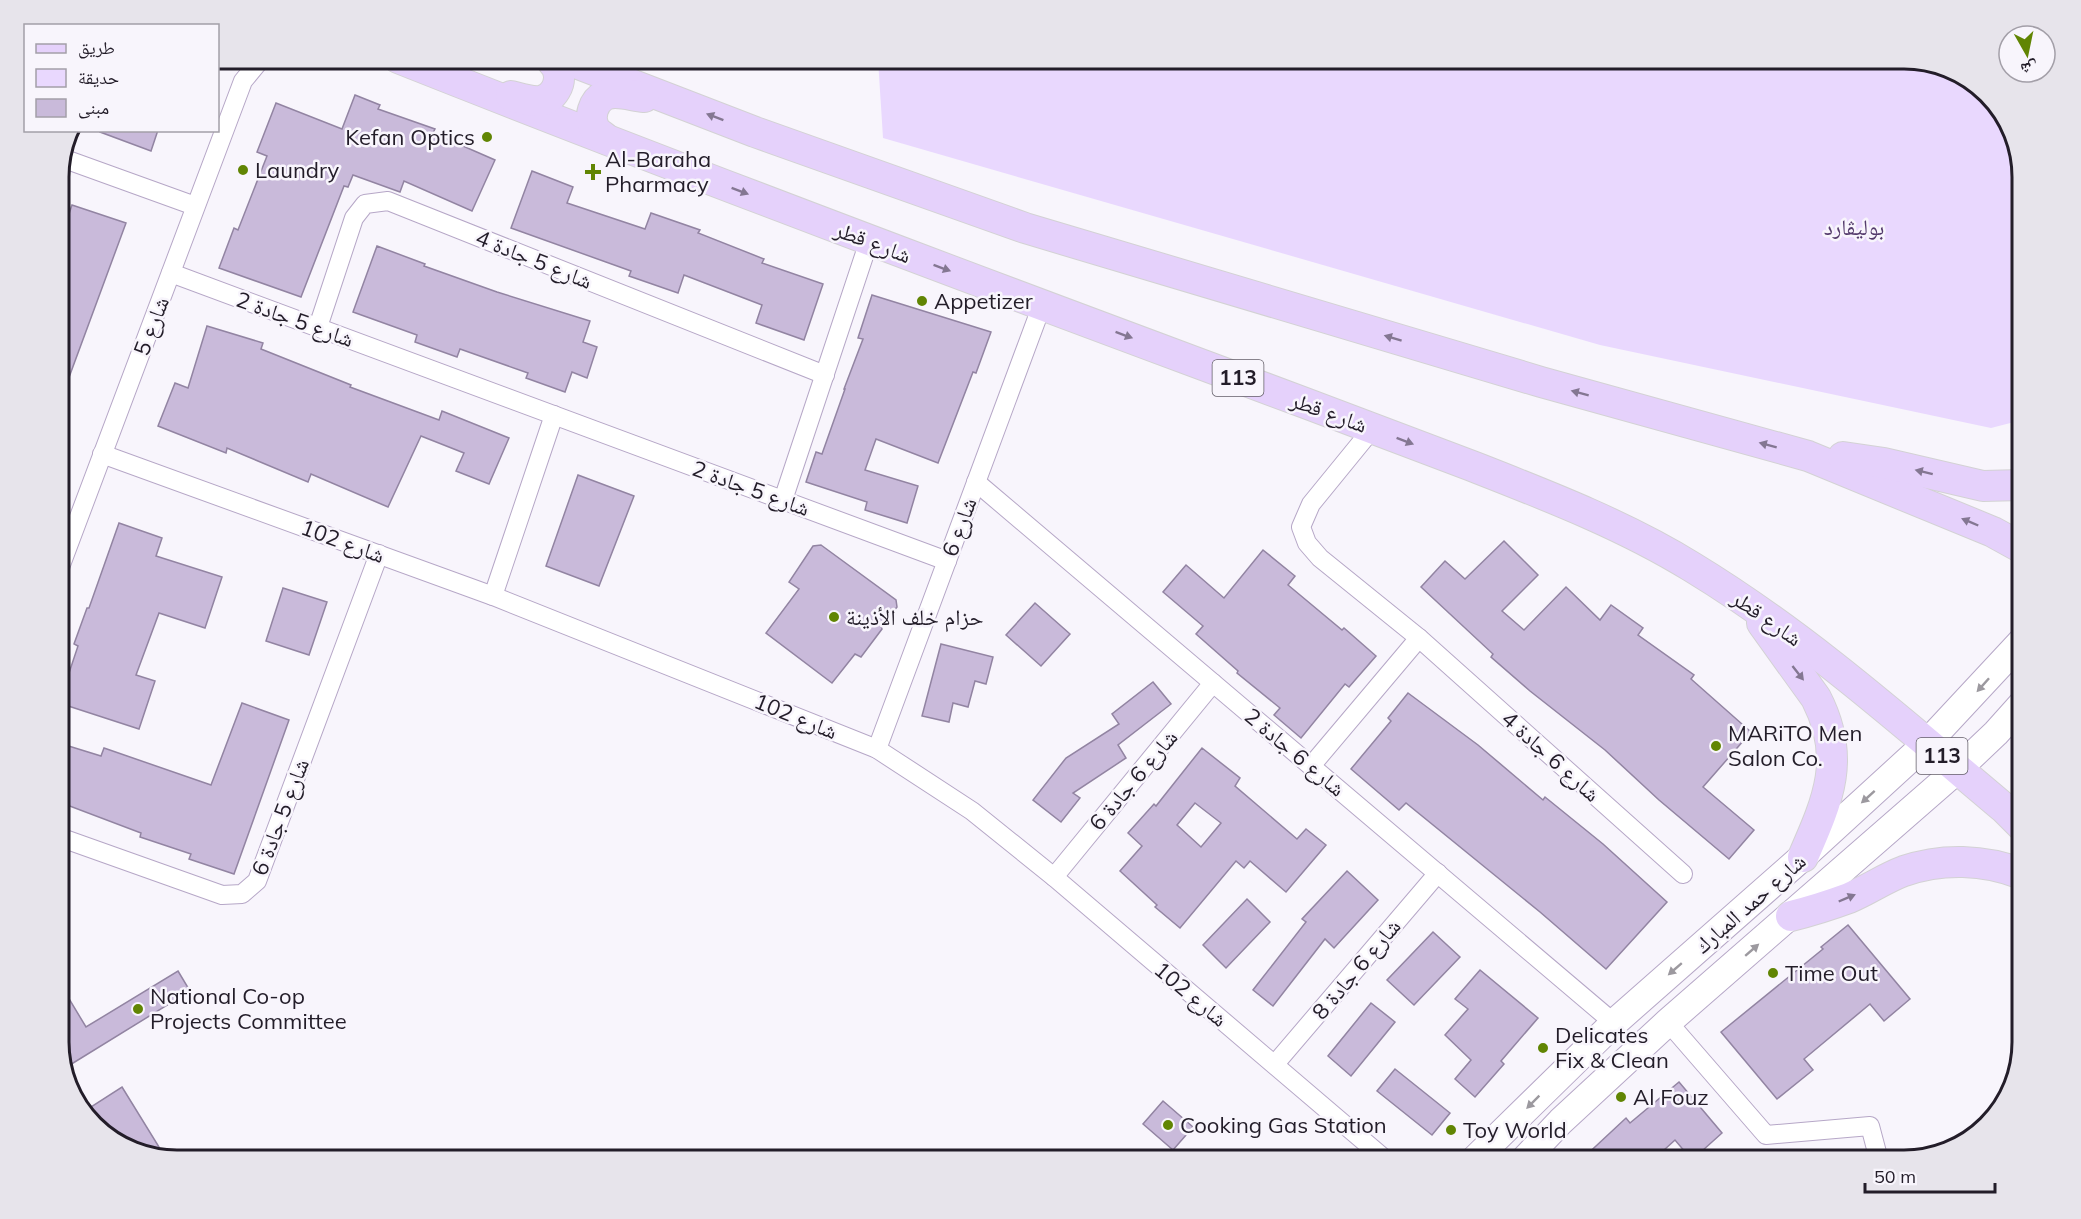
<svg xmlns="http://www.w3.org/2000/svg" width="2081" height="1219" font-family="Mulish,'Noto Naskh Arabic',sans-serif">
<rect width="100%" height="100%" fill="#f8f5fc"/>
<polygon fill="#e9d8fe" points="1904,59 1963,74 2003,111 2022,170 2022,420 1991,428 1600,345 883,138 878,59"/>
<g fill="#c9bada" stroke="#9284a2" stroke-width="1.5" fill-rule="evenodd">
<polygon points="355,95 380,105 378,109 435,129 433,133 495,160 472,211 404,181 400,192 353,175 348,187 344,186 301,297 219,268 234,228 238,230 267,156 257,152 276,103 342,129"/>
<polygon points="101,130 158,130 151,151 100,132"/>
<polygon points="532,171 573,187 567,203 645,229 651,213 700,230 698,233 764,259 762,263 823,284 804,340 756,323 762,305 684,275 678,293 629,276 631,271 511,228"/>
<polygon points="72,205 126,223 61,399 59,399 59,243"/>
<polygon points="377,246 425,264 424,266 497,292 590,321 583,342 597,347 587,378 572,372 565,392 526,378 528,373 460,349 457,357 415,342 417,335 353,312"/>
<polygon points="872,295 991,332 976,373 973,372 938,463 876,439 865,470 918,486 907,523 865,510 867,502 806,482 816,452 822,454 845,389 844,389 863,339 858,338"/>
<polygon points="207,326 263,343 261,349 351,385 350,387 439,420 442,411 509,438 489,484 456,471 464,453 421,436 388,507 311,474 308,482 227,448 226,453 158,426 175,383 188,388"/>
<polygon points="578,475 634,496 599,586 546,566"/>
<polygon points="119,523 162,538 156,556 222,577 205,628 159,613 136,675 155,681 139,729 59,703 78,646 74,644 87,608 89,608"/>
<polygon points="1504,541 1538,575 1502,611 1524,630 1566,587 1600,620 1611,605 1643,628 1638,635 1694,675 1691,679 1751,732 1703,787 1754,830 1729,859 1659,800 1605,750 1530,691 1491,657 1493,654 1421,587 1445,561 1465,579"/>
<polygon points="821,545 896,600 897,607 881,626 882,629 861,657 855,654 832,683 766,633 799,589 789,582 813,546"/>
<polygon points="1263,550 1295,576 1288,585 1342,630 1344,628 1376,656 1349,687 1345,684 1301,738 1274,715 1280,708 1237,673 1238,671 1196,634 1203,626 1163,592 1186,565 1224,598"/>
<polygon points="283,588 327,602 309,655 266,641"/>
<polygon points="1035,603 1070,634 1041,666 1006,635"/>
<polygon points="941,644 993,657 986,684 975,681 968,707 953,703 949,722 922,716"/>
<polygon points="1153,682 1171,704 1118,745 1126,758 1073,793 1080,798 1061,822 1033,800 1066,758 1119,724 1112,714"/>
<polygon points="1408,693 1478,745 1543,800 1545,797 1603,844 1667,902 1606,969 1540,912 1406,803 1399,810 1351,769 1391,721 1388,718"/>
<polygon points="242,703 289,720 234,874 189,859 191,854 140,837 141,833 59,802 59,743 101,756 104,748 211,785"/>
<path d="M1202 748 1240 778 1235 786 1297 839 1306 829 1326 845 1286 892 1250 861 1244 868 1236 861 1180 928 1155 907 1157 905 1120 871 1142 846 1128 833 1154 804 1156 806ZM1195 803 1221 823 1201 847 1177 825Z"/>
<polygon points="1347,871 1378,900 1334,948 1325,939 1273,1006 1253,990 1306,922 1302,919"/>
<polygon points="1247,899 1270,922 1226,968 1203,945"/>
<polygon points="1848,925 1910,999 1884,1021 1870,1004 1804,1059 1813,1070 1777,1099 1721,1032 1823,949 1821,947"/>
<polygon points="1433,932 1460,957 1414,1005 1387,980"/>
<polygon points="1480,970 1538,1018 1501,1061 1504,1064 1475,1097 1455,1079 1471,1060 1445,1035 1468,1009 1455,999"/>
<polygon points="178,971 190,991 65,1068 59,1049 59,982 86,1027"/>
<polygon points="1371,1003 1395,1022 1351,1076 1328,1056"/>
<polygon points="1395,1069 1450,1113 1432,1135 1377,1091"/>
<polygon points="1679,1082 1722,1133 1692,1160 1675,1140 1653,1160 1581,1160 1626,1118 1630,1123"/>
<polygon points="122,1087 159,1147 149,1153 118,1145 83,1112"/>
<polygon points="1163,1101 1193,1127 1173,1150 1143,1124"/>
</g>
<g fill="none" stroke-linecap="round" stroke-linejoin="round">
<defs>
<g id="minor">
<polyline points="62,158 195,206"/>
<polyline points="171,273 947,561"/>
<polyline points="318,327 354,218 365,204 388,201 825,375"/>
<polyline points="1373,428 1311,504 1301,527 1307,543 1320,558 1419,638 1683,874"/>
<polyline points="102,454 493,596 877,749 972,811 1054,877 1386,1160"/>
<polyline points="976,482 1614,1023"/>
<polyline points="783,500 869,241"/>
<polyline points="59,570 243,81 262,58"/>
<polyline points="493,596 554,415"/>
<polyline points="877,749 1042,305"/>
<polyline points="1311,766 1419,638"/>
<polyline points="59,837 222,895 242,894 257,881 379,554"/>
<polyline points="1054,877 1213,683"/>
<polyline points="1668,1022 1766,1135 1870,1126 1879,1160"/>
<polyline points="1275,1064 1438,873"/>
</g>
<g id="secondary">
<polyline points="1474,1160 1614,1023 1798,861 1927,743 2022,641"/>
<polyline points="1524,1160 1561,1121 1668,1022 1958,769 1996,733 2022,704"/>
</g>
<g id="primary">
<path d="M398 58C665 164 934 265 1203 365 1293 398 1382 432 1472 466 1546 495 1624 525 1692 567 1804 635 1904 724 2004 808L2022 826"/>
<polyline points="563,58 755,132 1025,228 1541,382 1808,456 1993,532 2022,548"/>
<path d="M511 96C519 98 531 102 540 101 553 99 562 84 558 71 557 66 552 62 550 58"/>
<path d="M606 139C603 136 597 133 595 129 588 118 593 101 605 95 616 90 632 96 644 97"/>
<polyline points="1843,457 1884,463 1983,486 2022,485"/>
<path d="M1762 623 1816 698C1847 758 1828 800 1803 857"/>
<path d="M1791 916C1811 911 1830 905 1849 898 1868 890 1885 878 1904 871 1942 858 1984 859 2022 874"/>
</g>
</defs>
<use href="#minor" stroke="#b6a7c7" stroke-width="20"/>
<use href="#secondary" stroke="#b6a7c7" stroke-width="29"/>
<use href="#primary" stroke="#d3d2d4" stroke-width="32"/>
<use href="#minor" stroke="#fff" stroke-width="18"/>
<use href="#secondary" stroke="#fff" stroke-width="27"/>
<use href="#primary" stroke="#e5d1fb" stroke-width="30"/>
</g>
<defs><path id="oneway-solid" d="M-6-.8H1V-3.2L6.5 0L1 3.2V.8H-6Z" transform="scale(1.5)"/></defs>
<g fill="#847792">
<use href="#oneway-solid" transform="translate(715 117) rotate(-159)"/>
<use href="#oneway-solid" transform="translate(740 191) rotate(21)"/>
<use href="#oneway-solid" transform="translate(942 268) rotate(20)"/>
<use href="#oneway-solid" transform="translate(1124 335) rotate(20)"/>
<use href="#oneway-solid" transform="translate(1393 338) rotate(-163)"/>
<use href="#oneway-solid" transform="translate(1580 393) rotate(-165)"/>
<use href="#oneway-solid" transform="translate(1405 441) rotate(21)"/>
<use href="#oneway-solid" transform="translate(1768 445) rotate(-165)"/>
<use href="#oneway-solid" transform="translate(1924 472) rotate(-166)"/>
<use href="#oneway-solid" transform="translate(1970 522) rotate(-157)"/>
<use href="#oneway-solid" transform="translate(1798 673) rotate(52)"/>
<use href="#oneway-solid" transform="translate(1847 898) rotate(-23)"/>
</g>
<g fill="#9c999f">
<use href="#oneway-solid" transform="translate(1983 685) rotate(132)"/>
<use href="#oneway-solid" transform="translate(1868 797) rotate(138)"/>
<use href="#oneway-solid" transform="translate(1752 950) rotate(-41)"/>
<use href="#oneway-solid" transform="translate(1675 969) rotate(139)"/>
<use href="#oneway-solid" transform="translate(1533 1102) rotate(135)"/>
</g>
<g fill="#618503" stroke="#f8f5fc" stroke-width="2">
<circle cx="487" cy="137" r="6"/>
<circle cx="243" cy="170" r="6"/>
<path d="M590 163h6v6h6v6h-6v6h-6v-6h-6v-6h6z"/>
<circle cx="922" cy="301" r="6"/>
<circle cx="834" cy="617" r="6"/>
<circle cx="1716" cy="746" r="6"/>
<circle cx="1773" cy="973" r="6"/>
<circle cx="138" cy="1009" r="6"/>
<circle cx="1543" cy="1048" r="6"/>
<circle cx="1621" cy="1097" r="6"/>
<circle cx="1168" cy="1125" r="6"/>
<circle cx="1451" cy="1130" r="6"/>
</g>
<g text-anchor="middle" stroke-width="5" stroke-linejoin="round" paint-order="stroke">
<g fill="#f8f5fc" stroke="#635e68" stroke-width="1.5">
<rect x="1212.5" y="360" width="51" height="36" rx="4.5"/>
<rect x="1916.5" y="738" width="51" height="36" rx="4.5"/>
</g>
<g font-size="21" font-weight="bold" fill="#231d29">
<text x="1238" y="385">113</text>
<text x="1942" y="763">113</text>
</g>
<g font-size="22" fill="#231d29" stroke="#f8f5fc" text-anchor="start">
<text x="475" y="145" text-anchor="end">Kefan Optics</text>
<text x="605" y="167">Al-Baraha<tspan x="605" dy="25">Pharmacy</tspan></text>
<text x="255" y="178">Laundry</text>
<text x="934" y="309">Appetizer</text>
<text x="846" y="625">حزام خلف الأذينة</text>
<text x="1728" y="741">MARiTO Men<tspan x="1728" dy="25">Salon Co.</tspan></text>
<text x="1785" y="981">Time Out</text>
<text x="150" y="1004">National Co-op<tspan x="150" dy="25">Projects Committee</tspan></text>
<text x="1555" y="1043">Delicates<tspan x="1555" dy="25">Fix &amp; Clean</tspan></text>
<text x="1633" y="1105">Al Fouz</text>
<text x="1180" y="1133">Cooking Gas Station</text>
<text x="1463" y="1138">Toy World</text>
</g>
<g font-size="22" fill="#543b6c" stroke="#f8f5fc">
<text x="1854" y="235">بوليڤارد</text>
</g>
<g font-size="22" fill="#231d29" stroke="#f8f5fc">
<text transform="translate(873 242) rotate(21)" y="8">شارع قطر</text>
<text transform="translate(534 259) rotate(22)" y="8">شارع 5 جادة 4</text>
<text transform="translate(295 319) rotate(20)" y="8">شارع 5 جادة 2</text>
<text transform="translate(151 326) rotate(-69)" y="8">شارع 5</text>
<text transform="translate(1329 412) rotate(20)" y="8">شارع قطر</text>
<text transform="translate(751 488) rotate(20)" y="8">شارع 5 جادة 2</text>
<text transform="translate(959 527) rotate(-70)" y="8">شارع 6</text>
<text transform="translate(343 541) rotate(20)" y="8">شارع 102</text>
<text transform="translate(1767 618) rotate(35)" y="8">شارع قطر</text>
<text transform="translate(796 716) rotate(22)" y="8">شارع 102</text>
<text transform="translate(1295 752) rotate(40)" y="8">شارع 6 جادة 2</text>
<text transform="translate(1551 756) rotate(42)" y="8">شارع 6 جادة 4</text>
<text transform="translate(1133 780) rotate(-50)" y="8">شارع 6 جادة 6</text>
<text transform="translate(280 817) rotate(-69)" y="8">شارع 5 جادة 6</text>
<text transform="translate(1750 903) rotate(-41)" y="8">شارع حمد المبارك</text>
<text transform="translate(1356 969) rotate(-50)" y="8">شارع 6 جادة 8</text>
<text transform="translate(1191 994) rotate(40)" y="8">شارع 102</text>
</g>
</g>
<path d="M0 0H2081V1219H0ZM177 69H1904A108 108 0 0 1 2012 177V1042A108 108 0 0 1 1904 1150H177A108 108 0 0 1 69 1042V177A108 108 0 0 1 177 69Z" fill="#e7e4eb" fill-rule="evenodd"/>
<path fill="none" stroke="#231d29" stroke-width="3" d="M177 69H1904A108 108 0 0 1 2012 177V1042A108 108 0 0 1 1904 1150H177A108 108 0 0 1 69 1042V177A108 108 0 0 1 177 69Z"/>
<rect x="24" y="24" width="195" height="108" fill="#f8f5fc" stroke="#a39fa8" stroke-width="1.5"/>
<rect x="36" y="44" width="30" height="9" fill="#e5d1fb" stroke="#a39fa8" stroke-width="1.5"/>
<text x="78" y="54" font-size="18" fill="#231d29">طريق</text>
<rect x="36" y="69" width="30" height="18" fill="#e9d8fe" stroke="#a39fa8" stroke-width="1.5"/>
<text x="78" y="84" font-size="18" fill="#231d29">حديقة</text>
<rect x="36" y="99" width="30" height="18" fill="#c9bada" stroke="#a39fa8" stroke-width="1.5"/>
<text x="78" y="114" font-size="18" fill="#231d29">مبنى</text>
<g transform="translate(2027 54) rotate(171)"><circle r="28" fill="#f8f5fc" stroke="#a39fa8" stroke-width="1.5"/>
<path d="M0-4.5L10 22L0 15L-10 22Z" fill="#618503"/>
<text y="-9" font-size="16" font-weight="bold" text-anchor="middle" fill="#231d29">ش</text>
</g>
<path d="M1865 1183v9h130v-9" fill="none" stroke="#231d29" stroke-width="3"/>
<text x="1874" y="1183" font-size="18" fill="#231d29" stroke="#f8f5fc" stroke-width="4.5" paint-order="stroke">50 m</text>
</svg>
